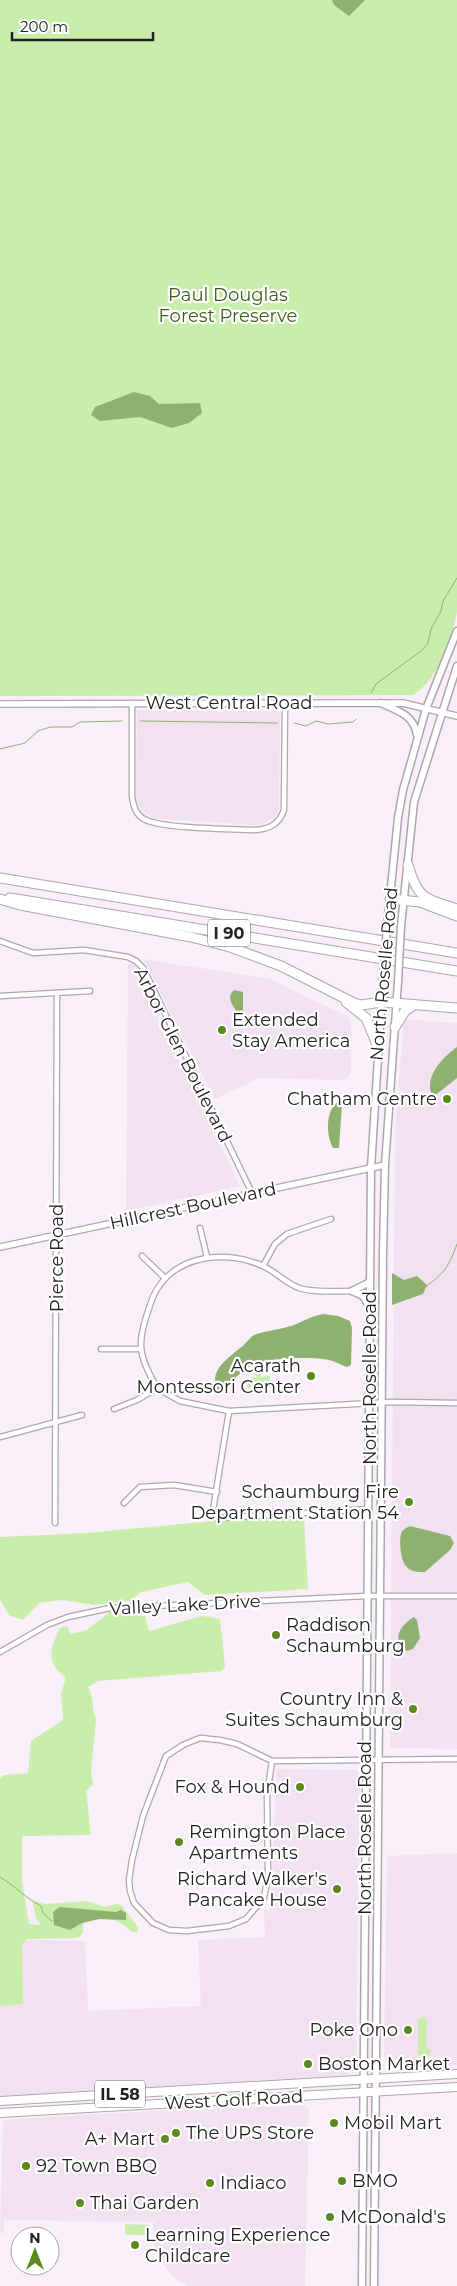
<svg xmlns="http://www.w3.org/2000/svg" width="457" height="2286" font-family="Montserrat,sans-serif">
<rect width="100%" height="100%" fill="#f9eff8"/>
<g fill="#f2e1f0">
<polygon points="137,710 280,711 279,809 275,818 258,825 157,819 146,815 141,810 136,799"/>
<polygon points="143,959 270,979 351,1018 351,1073 348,1078 343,1080 259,1078 215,1099"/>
<polygon points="128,964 135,965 141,976 152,1005 240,1186 126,1211"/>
<polygon points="404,1019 457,1023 457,1749 390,1748 395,1131"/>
<polygon points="277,1769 356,1770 360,1775 356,2061 351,2071 345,2075 0,2096 0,2006 23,2004 22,1944 29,1940 85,1941 88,2011 201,2006 198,1940 265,1937 264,1909 270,1910"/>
<polygon points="457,1853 457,2065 391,2067 384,2057 387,1856"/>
<polygon points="306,2105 309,2110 305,2286 188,2286 171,2275 154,2250 154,2222 4,2220 4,2233 0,2233 3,2120 152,2111"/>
</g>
<g fill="#c9edab">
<path d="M0 0H457V612C451 640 439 679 413 695L0 696Z"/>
<polygon points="256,1365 265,1366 260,1377 270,1376 270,1387 248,1389 247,1378 257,1377 252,1372"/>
<polygon points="304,1518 308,1589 205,1595 188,1582 141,1592 131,1601 94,1605 62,1600 39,1603 23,1620 10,1616 0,1600 0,1537 87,1533 213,1521"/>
<path d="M111 1611 145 1616 149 1631 202 1616 220 1619 225 1667 221 1671 98 1681 88 1687C94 1697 91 1708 96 1719L91 1771 93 1785 86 1791 91 1835 22 1836V1881L29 1924 41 1925 36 1918 33 1903 34 1901 44 1904 87 1901 105 1907 116 1904 121 1905 138 1927V1932H132C115 1916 106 1917 83 1923V1933L78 1938 27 1939 22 1944 23 2004 0 2006V1778L4 1775 28 1773 31 1741 63 1720 61 1693 66 1678C45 1662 50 1649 60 1628L67 1626 71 1634 87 1630Z"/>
<polygon points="425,2017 427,2021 426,2047 431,2051 428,2057 419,2055 418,2052 418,2019"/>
<polygon points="125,2224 148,2225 148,2235 125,2235"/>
</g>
<g fill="#8fb170">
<polygon points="332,0 365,0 349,16 334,5"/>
<polygon points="134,392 150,396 159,404 200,403 202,413 189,423 172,428 140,417 100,421 91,415 95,407"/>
<path d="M234 990 243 992V1015H239C234 1007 225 998 234 990Z"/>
<path d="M457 1047V1078L433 1097C422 1078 443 1057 457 1047Z"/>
<path d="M338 1102 342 1104 339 1148H333C326 1136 325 1110 338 1102Z"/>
<polygon points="392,1273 404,1280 417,1276 427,1285 423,1294 392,1305"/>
<path d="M324 1314 338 1316 350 1321 352 1328 351 1365 347 1367C341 1365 335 1361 329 1360 314 1356 267 1358 254 1364 243 1369 236 1379 225 1384V1392L218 1391C208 1371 226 1360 240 1348 245 1345 249 1338 254 1335 264 1331 277 1330 287 1327 301 1324 308 1316 324 1314Z"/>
<path d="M410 1526 450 1536 454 1543 450 1550 425 1572C418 1572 410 1572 406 1566 401 1561 399 1542 401 1534 402 1530 406 1528 410 1526Z"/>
<path d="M414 1617 417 1620 420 1638 413 1649 407 1651C390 1639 401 1625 414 1617Z"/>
<polygon points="60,1907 116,1912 121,1910 126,1913 126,1920 99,1919 82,1923 70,1930 54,1925 53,1912"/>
</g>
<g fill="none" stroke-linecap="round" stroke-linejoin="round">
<g stroke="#8fb170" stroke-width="1">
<polyline points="371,693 376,684 421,651 428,643 431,629 441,611 443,601 457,578"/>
<polyline points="140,721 277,723"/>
<polyline points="294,723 306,726 316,721 328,724 353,722 356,719"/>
<polyline points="0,749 25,743 38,731 50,727 72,727 80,722 122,721"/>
<path d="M425 1287C445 1273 449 1266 457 1244"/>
<path d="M0 1877C15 1886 27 1899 41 1906L43 1913 52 1921"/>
</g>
<defs>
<g id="minor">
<path d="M132 703V796C133 805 136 815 144 819 161 829 232 829 255 830 270 829 279 824 284 810L285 703"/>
<polyline points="0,941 33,953 84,950 128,957 136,961 143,968 252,1193"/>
<polyline points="0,996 90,991"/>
<polyline points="200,1228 207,1257"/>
<polyline points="142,1256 165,1278"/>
<polyline points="263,1266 275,1244 287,1234 331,1219"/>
<polyline points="101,1349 141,1349"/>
<path d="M157 1388C137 1352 137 1344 150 1305 165 1257 220 1247 263 1266 276 1272 286 1283 299 1288 316 1293 335 1291 352 1291"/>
<polyline points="157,1388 180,1401 229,1411 392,1402 457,1403"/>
<polyline points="114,1409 137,1400 157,1388"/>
<polyline points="229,1411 212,1516 220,1518 369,1509"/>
<polyline points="0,1437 82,1415"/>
<polyline points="124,1503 140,1487 174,1485 217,1492"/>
<polyline points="55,1523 57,993"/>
<polyline points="0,1652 47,1625 68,1617 110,1608 367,1596 457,1596"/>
<polyline points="272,1761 267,1796 268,1875 264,1898 246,1919 229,1926 187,1931 169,1930 153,1923 134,1903 130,1891 129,1880 132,1860 143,1816 166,1756 183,1745 200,1738 220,1740 237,1744 272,1761 457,1759"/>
</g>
<g id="tertiary">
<polyline points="0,704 403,703 457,716"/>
<polyline points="0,1247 385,1165"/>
</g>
<g id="secondary">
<path d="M381 703C398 711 414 715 417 735"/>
<polyline points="387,926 398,818 403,790 426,709 457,631"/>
<polyline points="401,926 414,802 457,666"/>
<polyline points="352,1291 363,1296 369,1306"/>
<polyline points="352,1291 370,1282"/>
<polyline points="362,2286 371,1168 383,979"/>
<polyline points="374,2286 383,1252 385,1165 398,982"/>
</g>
<g id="primary">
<polyline points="0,2101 457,2074"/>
<polyline points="0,2113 457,2087"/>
</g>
<g id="motorway">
<path d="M408 865C418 900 425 898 457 909"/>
<polyline points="0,878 457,953"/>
<polyline points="10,898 457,971"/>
<polyline points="0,899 20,905 191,937 230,947 281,966 354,1003 362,1005 381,1002 457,1008"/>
<polyline points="390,899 420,902 457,916"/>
<polyline points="346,1002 366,1018 378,1047"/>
<polyline points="395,1027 405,1011 414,1005"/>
</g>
</defs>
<use href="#minor" stroke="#afa5ae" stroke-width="7"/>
<use href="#tertiary" stroke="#afa5ae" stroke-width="8"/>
<use href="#secondary" stroke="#afa5ae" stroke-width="9"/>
<use href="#primary" stroke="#afa5ae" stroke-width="10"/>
<use href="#motorway" stroke="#afa5ae" stroke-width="11"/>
<use href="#minor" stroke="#fff" stroke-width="4.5"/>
<use href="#tertiary" stroke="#fff" stroke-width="5.5"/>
<use href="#secondary" stroke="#fff" stroke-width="6"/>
<use href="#primary" stroke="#fff" stroke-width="8"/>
<use href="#motorway" stroke="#fff" stroke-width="9"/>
<defs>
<g id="secondary-bridge">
<polyline points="383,979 387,926"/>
<polyline points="398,982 401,926"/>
</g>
</defs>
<use href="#secondary-bridge" stroke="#afa5ae" stroke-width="9" stroke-linecap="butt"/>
<use href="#secondary-bridge" stroke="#fff" stroke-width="6"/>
</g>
<g fill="#5a8a1d" stroke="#fff" stroke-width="2">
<circle cx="222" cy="1030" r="5"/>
<circle cx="447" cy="1099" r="5"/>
<circle cx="311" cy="1376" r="5"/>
<circle cx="409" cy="1502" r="5"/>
<circle cx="276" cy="1635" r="5"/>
<circle cx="413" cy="1709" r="5"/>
<circle cx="300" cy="1787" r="5"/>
<circle cx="179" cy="1842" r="5"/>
<circle cx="337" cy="1889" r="5"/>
<circle cx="408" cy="2030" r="5"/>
<circle cx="308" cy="2064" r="5"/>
<circle cx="334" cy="2123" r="5"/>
<circle cx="176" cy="2133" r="5"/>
<circle cx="165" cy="2139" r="5"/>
<circle cx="26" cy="2166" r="5"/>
<circle cx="342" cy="2181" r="5"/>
<circle cx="210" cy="2183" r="5"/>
<circle cx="80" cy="2203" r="5"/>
<circle cx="330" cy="2217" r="5"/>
<circle cx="135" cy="2245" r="5"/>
</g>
<g text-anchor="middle" stroke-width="4.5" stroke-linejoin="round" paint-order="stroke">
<g fill="#fff" stroke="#656365" stroke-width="1">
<rect x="208" y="919.5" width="42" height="27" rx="4"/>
<rect x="95" y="2080.5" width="50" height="27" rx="4"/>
</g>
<g font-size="16" font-weight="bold" fill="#232023">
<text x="229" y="939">I 90</text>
<text x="120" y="2100">IL 58</text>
</g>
<g font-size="18" fill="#3f5f1c" stroke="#fff">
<text x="228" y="301">Paul Douglas<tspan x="228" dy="21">Forest Preserve</tspan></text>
</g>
<g font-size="18" fill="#232023" stroke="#fff">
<text x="229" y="709">West Central Road</text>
<text transform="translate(384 974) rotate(-85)" y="6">North Roselle Road</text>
<text transform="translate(183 1055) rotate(63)" y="6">Arbor Glen Boulevard</text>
<text transform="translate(193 1206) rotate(-12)" y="6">Hillcrest Boulevard</text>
<text transform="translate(57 1258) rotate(-90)" y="6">Pierce Road</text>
<text transform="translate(370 1378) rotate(-90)" y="6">North Roselle Road</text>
<text transform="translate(185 1605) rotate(-3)" y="6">Valley Lake Drive</text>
<text transform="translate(365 1828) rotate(-90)" y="6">North Roselle Road</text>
<text transform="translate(234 2100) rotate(-3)" y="6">West Golf Road</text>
</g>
<g font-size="18" fill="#232023" stroke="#fff" text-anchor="start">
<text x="232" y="1026">Extended<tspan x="232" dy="21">Stay America</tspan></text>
<text x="437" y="1105" text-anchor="end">Chatham Centre</text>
<text x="301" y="1372" text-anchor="end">Acarath<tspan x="301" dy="21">Montessori Center</tspan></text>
<text x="399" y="1498" text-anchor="end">Schaumburg Fire<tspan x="399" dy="21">Department Station 54</tspan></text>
<text x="286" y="1631">Raddison<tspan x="286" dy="21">Schaumburg</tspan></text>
<text x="403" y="1705" text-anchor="end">Country Inn &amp;<tspan x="403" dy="21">Suites Schaumburg</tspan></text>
<text x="290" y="1793" text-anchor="end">Fox &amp; Hound</text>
<text x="189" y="1838">Remington Place<tspan x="189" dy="21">Apartments</tspan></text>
<text x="327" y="1885" text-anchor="end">Richard Walker's<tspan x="327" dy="21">Pancake House</tspan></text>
<text x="398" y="2036" text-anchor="end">Poke Ono</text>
<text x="318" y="2070">Boston Market</text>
<text x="344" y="2129">Mobil Mart</text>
<text x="186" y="2139">The UPS Store</text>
<text x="155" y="2145" text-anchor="end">A+ Mart</text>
<text x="36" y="2172">92 Town BBQ</text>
<text x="352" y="2187">BMO</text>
<text x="220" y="2189">Indiaco</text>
<text x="90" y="2209">Thai Garden</text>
<text x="340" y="2223">McDonald's</text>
<text x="145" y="2241">Learning Experience<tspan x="145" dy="21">Childcare</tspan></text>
</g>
</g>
<g transform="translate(35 2251)"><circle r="24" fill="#ffffff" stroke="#a7a6a7"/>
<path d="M0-4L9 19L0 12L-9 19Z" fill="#5a8a1d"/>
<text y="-8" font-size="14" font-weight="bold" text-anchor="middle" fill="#232023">N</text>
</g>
<path d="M12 32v8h141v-8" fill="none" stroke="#232023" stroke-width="2.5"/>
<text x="20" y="32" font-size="15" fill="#232023" stroke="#ffffff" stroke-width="4" paint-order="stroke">200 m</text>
</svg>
